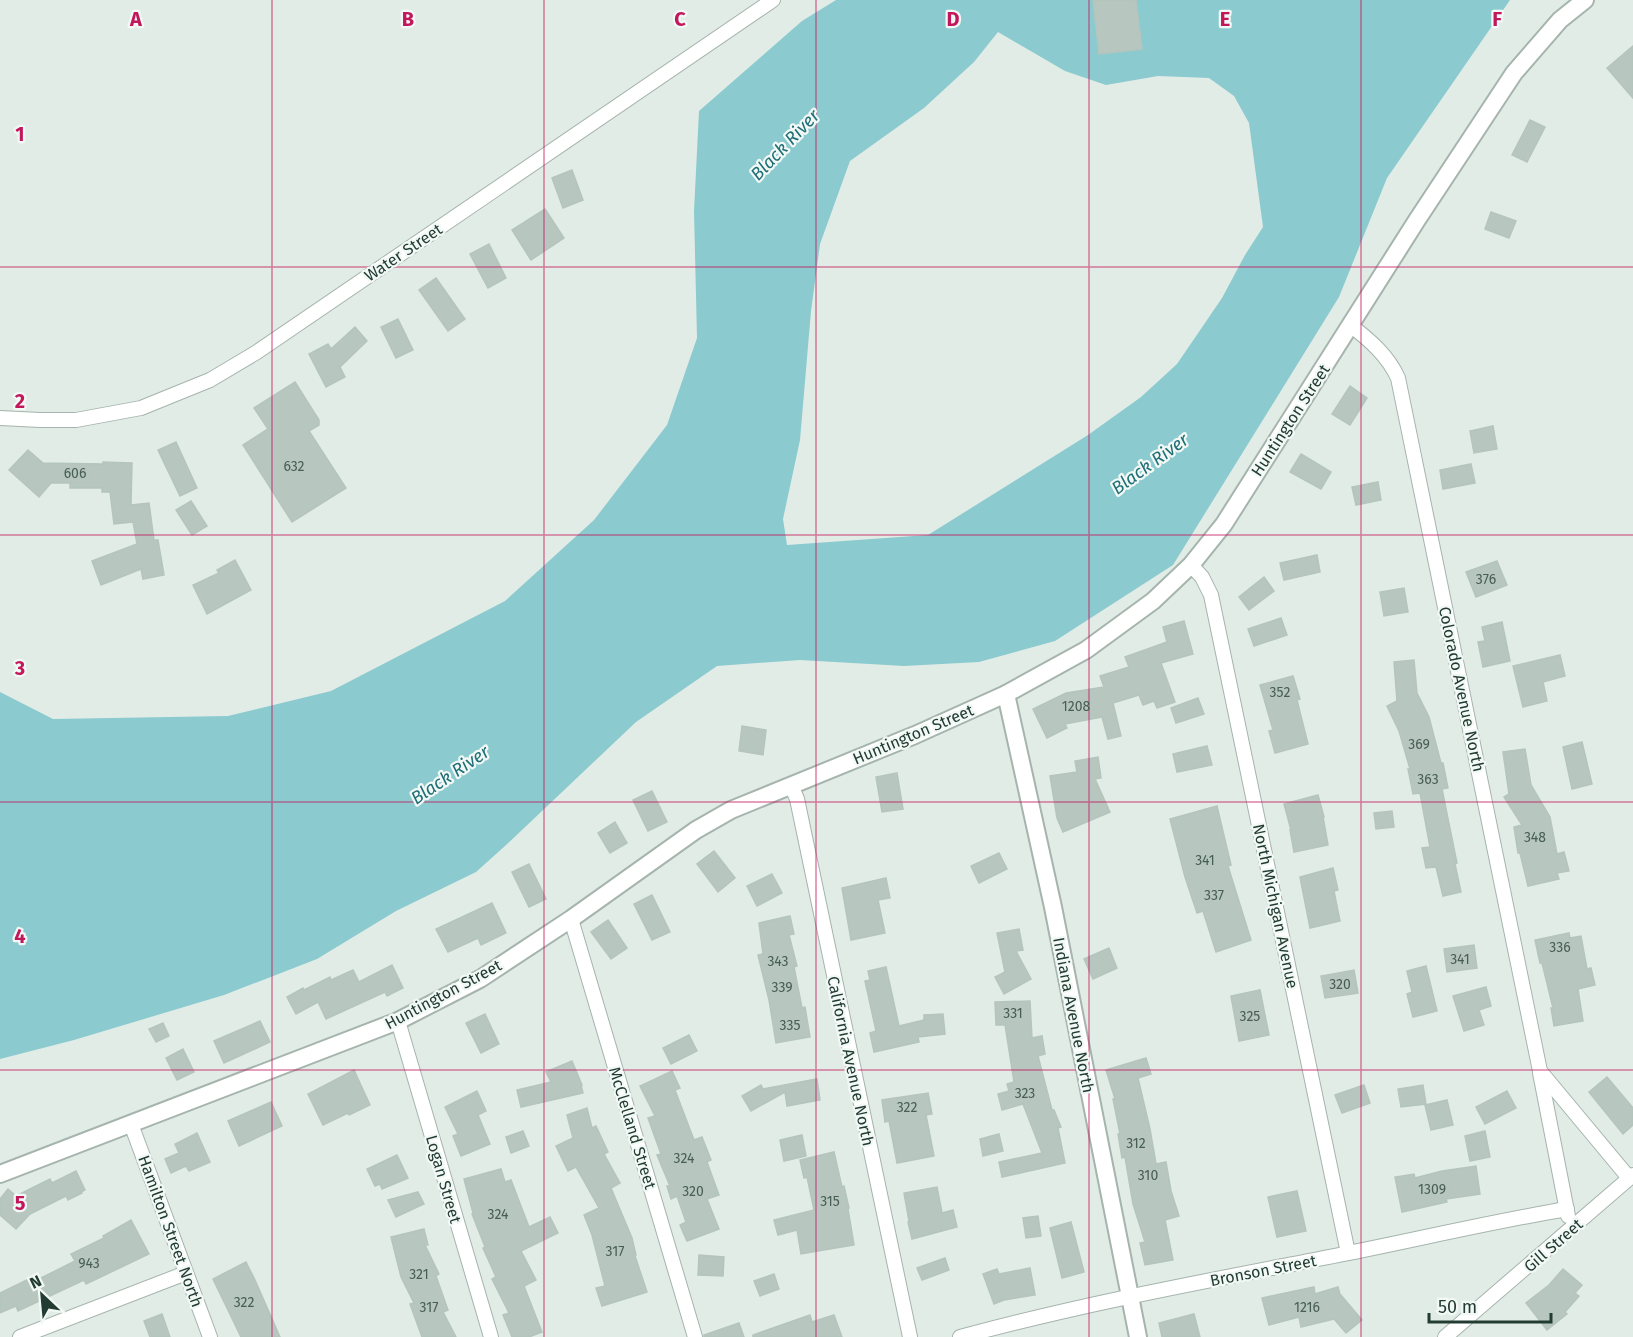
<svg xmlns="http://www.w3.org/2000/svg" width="1633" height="1337" font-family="'Fira Sans',sans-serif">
<rect width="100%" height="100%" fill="#e2ece6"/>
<path fill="#8bcacf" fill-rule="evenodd" d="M836 0H1510L1387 178 1339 297 1173 565 1055 641 979 662 904 666 800 660 717 666 636 722 505 846 476 872 396 911 317 959 224 995 74 1040 0 1059V692L53 719 228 716 331 691 505 601 594 520 667 425 697 338 694 211 699 111 802 21ZM998 32 1065 71 1106 85 1158 76 1209 78 1234 96 1249 123 1263 227 1245 255 1222 298 1177 364 1141 397 1088 435 928 535 787 545 783 519 800 440 811 311 820 244 850 161 924 108 974 62Z"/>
<g fill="#b7c6bf" stroke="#b4c5bd" stroke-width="1.5">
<polygon points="1093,0 1136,0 1142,49 1099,54"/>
<polygon points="1633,46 1633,98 1607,68"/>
<polygon points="1530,120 1545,127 1527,162 1512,155"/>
<polygon points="572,170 583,200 563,208 552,178"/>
<polygon points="545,209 564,238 531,260 512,230"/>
<polygon points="1491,212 1516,221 1509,238 1485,229"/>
<polygon points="489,244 506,278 488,288 470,254"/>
<polygon points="436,278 465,319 448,331 419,290"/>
<polygon points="398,319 413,350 396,358 381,327"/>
<polygon points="355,327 367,341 340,367 345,377 326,387 309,354 328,344 331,349"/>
<polygon points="295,382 319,420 319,425 309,431 346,488 292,522 243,445 268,429 254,408"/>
<polygon points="1350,386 1367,398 1350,425 1332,414"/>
<polygon points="1493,426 1497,449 1474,453 1470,431"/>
<polygon points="176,442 197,488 180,496 158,450"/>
<polygon points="28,450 43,463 103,464 103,462 132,463 131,505 149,503 154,540 158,540 164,575 143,579 141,569 101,585 92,561 137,544 133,522 114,524 110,492 102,492 102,488 70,488 70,483 51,483 39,497 9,470"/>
<polygon points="1301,454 1331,472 1321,489 1290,472"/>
<polygon points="1471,464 1475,483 1443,489 1440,470"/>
<polygon points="1378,482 1381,500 1356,505 1352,487"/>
<polygon points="191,501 207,526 192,535 176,510"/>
<polygon points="1317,555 1320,572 1284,580 1280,563"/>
<polygon points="235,560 251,590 207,614 193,585 219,573 217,570"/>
<polygon points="1497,561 1507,585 1476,597 1466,572"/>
<polygon points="1264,577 1274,591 1249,610 1239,597"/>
<polygon points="1404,588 1408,612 1384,616 1380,592"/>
<polygon points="1281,618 1287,635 1254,646 1248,629"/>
<polygon points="1184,621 1193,654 1161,663 1175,702 1157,708 1154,701 1143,705 1139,695 1113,703 1121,736 1108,739 1102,717 1065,724 1067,728 1047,738 1033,709 1066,693 1104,687 1100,676 1129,667 1125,657 1167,642 1163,627"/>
<polygon points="1502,622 1510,661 1483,667 1478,642 1485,641 1482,627"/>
<polygon points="1560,655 1565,676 1543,682 1547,701 1523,707 1513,666"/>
<polygon points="1414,660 1417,693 1429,717 1441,763 1443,763 1448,788 1442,789 1457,863 1455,864 1461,892 1443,896 1436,867 1426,868 1422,848 1430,847 1420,793 1413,794 1408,769 1410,769 1399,731 1387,706 1397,701 1394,662"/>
<polygon points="1293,676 1300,699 1297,700 1308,744 1275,753 1269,731 1273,730 1260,685"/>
<polygon points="1198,698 1204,714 1176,723 1171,708"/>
<polygon points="742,726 766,730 763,755 739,751"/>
<polygon points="1582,742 1592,784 1572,789 1563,747"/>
<polygon points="1207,746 1212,765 1177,772 1173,754"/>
<polygon points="1525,749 1531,785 1550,817 1557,854 1564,852 1569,871 1557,873 1559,879 1528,886 1520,853 1518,853 1514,827 1522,825 1504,797 1509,794 1503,752"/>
<polygon points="1098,757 1101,778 1095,779 1110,812 1063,832 1057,818 1050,776 1077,772 1075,761"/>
<polygon points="897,773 903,809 882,812 876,777"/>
<polygon points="652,791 667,822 648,831 633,800"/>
<polygon points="1318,795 1324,817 1323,817 1328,845 1294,852 1290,830 1291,830 1284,804"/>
<polygon points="1217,806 1231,865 1228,866 1251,940 1216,952 1203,911 1197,913 1185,877 1170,819"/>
<polygon points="1392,811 1394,827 1376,829 1374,813"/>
<polygon points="615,822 627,843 610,853 598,833"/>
<polygon points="714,851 735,878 718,892 697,864"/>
<polygon points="999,853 1007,869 979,883 971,866"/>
<polygon points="529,864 546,899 529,907 512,872"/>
<polygon points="1333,868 1338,890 1334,891 1340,921 1310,928 1300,877"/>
<polygon points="772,874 782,893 757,906 747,886"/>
<polygon points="886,878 890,898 878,900 885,933 851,940 842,888"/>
<polygon points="652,895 670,932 652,940 634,904"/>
<polygon points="492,903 506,933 481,945 478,938 448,952 436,929"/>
<polygon points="790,916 794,934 789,935 797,966 794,967 802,1008 805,1007 810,1037 776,1043 769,1000 758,955 763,954 759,923"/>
<polygon points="608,920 627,948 611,959 591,932"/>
<polygon points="1019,929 1023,950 1016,951 1031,979 1004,994 995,977 1005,972 997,933"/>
<polygon points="1569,933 1570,938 1581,936 1587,969 1591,968 1595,985 1578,989 1583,1021 1554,1026 1551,1008 1553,1008 1542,963 1540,963 1535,940"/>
<polygon points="1474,945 1477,968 1447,972 1444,949"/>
<polygon points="1109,948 1117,968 1093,979 1084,959"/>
<polygon points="392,965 403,988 387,996 385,992 326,1019 318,1002 296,1014 287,997 303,988 304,990 330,977 331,980 353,970 359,982"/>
<polygon points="1426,966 1437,1011 1413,1017 1407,994 1412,992 1407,971"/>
<polygon points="886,967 899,1026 924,1020 924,1015 943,1014 945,1034 918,1037 919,1042 874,1052 870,1033 876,1031 865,981 870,980 868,971"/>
<polygon points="1354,970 1358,993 1325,998 1321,976"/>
<polygon points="1486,987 1491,1006 1479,1010 1484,1025 1464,1031 1453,996"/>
<polygon points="1260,990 1269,1035 1239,1041 1231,996"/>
<polygon points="1030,1001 1032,1038 1042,1036 1045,1054 1038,1056 1052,1110 1054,1110 1061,1127 1058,1128 1065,1163 1002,1177 999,1162 1042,1153 1023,1104 1002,1110 998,1094 1009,1091 1007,1084 1014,1082 1005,1025 996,1025 995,1002"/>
<polygon points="485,1014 499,1044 481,1053 466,1023"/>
<polygon points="260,1021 270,1042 224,1063 214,1041"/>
<polygon points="163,1023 169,1036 156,1042 149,1029"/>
<polygon points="689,1035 697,1051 671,1064 663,1048"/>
<polygon points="183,1049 194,1072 177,1080 166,1058"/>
<polygon points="1146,1058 1151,1074 1138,1078 1150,1129 1156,1164 1166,1162 1171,1191 1179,1216 1165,1220 1173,1260 1145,1265 1140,1243 1145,1242 1133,1204 1125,1157 1122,1158 1118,1134 1120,1134 1113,1099 1115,1099 1106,1070"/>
<polygon points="572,1061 582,1085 581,1085 583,1093 521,1107 517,1090 551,1082 546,1072"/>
<polygon points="354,1070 370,1105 349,1115 348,1113 323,1125 308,1094"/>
<polygon points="672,1071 680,1088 675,1090 694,1140 702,1137 711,1160 707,1162 719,1195 707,1199 719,1229 687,1241 680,1225 686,1222 677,1196 671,1199 667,1186 670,1186 657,1155 661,1154 648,1118 655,1116 640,1086"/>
<polygon points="1607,1077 1633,1108 1633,1125 1623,1134 1589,1092"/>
<polygon points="817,1079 820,1100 787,1106 785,1092 751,1111 742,1096 761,1085 763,1089"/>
<polygon points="1364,1085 1370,1103 1342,1113 1335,1095"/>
<polygon points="1423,1085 1426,1104 1401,1107 1398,1089"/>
<polygon points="477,1091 486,1111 478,1115 490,1144 461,1156 453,1136 458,1134 445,1107"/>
<polygon points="1507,1091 1516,1108 1485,1124 1476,1107"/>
<polygon points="928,1093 932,1114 926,1115 934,1156 897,1163 889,1121 885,1122 882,1100"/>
<polygon points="1447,1100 1453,1125 1431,1130 1425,1105"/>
<polygon points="271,1102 282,1126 239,1146 228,1121"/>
<polygon points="587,1108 592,1128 596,1126 608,1152 604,1154 620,1183 611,1188 632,1238 636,1255 635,1256 647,1292 602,1306 596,1288 605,1286 592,1235 584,1215 599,1208 576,1167 568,1171 556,1146 573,1138 567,1115"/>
<polygon points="523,1131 529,1146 511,1153 506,1137"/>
<polygon points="1485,1131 1490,1157 1470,1161 1465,1136"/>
<polygon points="197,1133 210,1162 189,1171 186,1166 171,1173 165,1159 179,1153 175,1144"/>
<polygon points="999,1134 1003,1151 983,1156 980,1139"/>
<polygon points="802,1135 806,1156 784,1161 780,1140"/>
<polygon points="834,1152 842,1187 844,1186 849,1208 848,1209 854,1245 801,1254 797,1230 778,1235 774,1220 814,1210 807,1177 804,1178 800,1160"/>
<polygon points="397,1155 408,1178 382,1189 380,1184 375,1186 367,1169"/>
<polygon points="1476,1166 1480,1194 1446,1199 1447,1202 1402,1212 1395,1177 1414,1174 1415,1178 1442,1171"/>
<polygon points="501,1169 505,1182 511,1180 529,1227 550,1217 558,1233 521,1251 536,1280 524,1286 542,1332 529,1337 512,1337 503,1315 509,1313 492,1279 496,1277 483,1248 485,1247 472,1214 473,1213 464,1179"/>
<polygon points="76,1171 85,1190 81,1192 82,1193 68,1200 66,1196 30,1214 16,1229 0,1215 0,1199 8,1189 16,1196 50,1179 52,1183"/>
<polygon points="937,1187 942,1213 953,1210 957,1227 912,1239 908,1222 909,1221 904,1193"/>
<polygon points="1297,1191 1306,1231 1277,1237 1268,1197"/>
<polygon points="418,1192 424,1204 396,1217 388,1200"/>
<polygon points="1038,1216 1041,1236 1026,1238 1023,1218"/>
<polygon points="131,1220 149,1254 86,1284 84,1280 18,1311 16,1306 0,1313 0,1293 33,1277 35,1281 75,1261 71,1254 104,1238 103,1236"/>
<polygon points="1071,1222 1084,1272 1062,1278 1050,1228"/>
<polygon points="424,1229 428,1245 425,1245 439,1274 436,1276 448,1310 443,1312 456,1337 422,1337 410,1304 414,1303 401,1277 391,1237"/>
<polygon points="699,1255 724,1257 723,1276 698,1275"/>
<polygon points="945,1258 949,1270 922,1280 917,1268"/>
<polygon points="246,1262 255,1280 280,1337 241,1337 213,1279"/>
<polygon points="1030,1268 1035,1295 1004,1300 994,1304 983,1274 997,1269 999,1274"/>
<polygon points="1563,1269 1582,1285 1575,1293 1579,1296 1565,1312 1567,1314 1547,1330 1526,1303 1549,1285"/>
<polygon points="774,1274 779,1289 760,1296 754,1281"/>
<polygon points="1314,1287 1315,1294 1338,1287 1340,1294 1362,1320 1346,1333 1334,1319 1301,1327 1299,1317 1269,1325 1262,1298"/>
<polygon points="162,1314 170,1337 150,1337 144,1321"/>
<polygon points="1194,1314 1200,1337 1162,1337 1159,1323"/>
<polygon points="810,1315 812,1322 834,1315 842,1337 753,1337 753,1335"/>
<polygon points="739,1323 744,1337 704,1337 704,1335"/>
</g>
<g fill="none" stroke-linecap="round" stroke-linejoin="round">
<defs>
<g id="minor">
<path d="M1350 325C1370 340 1388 356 1398 378L1540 1071 1629 1178"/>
<polyline points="0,418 40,420 76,420 141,408 210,380 257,352 773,0"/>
<polyline points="1191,565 1202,577 1211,595 1348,1253"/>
<polyline points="791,785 797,799 910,1337"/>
<polyline points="571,919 695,1337"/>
<polyline points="398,1021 491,1337"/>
<polyline points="1540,1073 1568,1216"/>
<polyline points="131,1124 210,1337"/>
<polyline points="20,1337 186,1273"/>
<path d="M960 1337C1085 1303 1212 1280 1339 1255 1415 1240 1490 1222 1567 1209"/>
<polyline points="1445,1337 1633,1175"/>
</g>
<g id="tertiary">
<polyline points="1006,694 1053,907 1138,1337"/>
<polyline points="0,1174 398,1021 480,979 571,919 696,830 731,810 915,735 1006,694 1086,650 1153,601 1191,565 1224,524 1417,220 1514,73 1560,20 1585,0"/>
</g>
</defs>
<use href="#minor" stroke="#a5b4ad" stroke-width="16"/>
<use href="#tertiary" stroke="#a5b4ad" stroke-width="20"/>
<use href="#minor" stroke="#fff" stroke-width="14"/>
<use href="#tertiary" stroke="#fff" stroke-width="16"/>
</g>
<path fill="none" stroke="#c2185b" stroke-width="1.5" stroke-opacity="0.55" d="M272 0V1337M544 0V1337M816 0V1337M1089 0V1337M1361 0V1337M0 267H1633M0 535H1633M0 802H1633M0 1070H1633"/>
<g text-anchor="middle" stroke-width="4.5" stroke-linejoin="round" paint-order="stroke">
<g font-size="14" fill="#475e56">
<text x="294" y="471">632</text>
<text x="75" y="478">606</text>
<text x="1486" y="584">376</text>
<text x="1280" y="697">352</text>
<text x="1076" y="711">1208</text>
<text x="1419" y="749">369</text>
<text x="1428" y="784">363</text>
<text x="1535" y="842">348</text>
<text x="1205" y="865">341</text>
<text x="1214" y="900">337</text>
<text x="1560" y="952">336</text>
<text x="1460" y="964">341</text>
<text x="778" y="966">343</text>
<text x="1340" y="989">320</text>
<text x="782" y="992">339</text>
<text x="1013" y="1018">331</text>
<text x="1250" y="1021">325</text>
<text x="790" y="1030">335</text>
<text x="1025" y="1098">323</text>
<text x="907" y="1112">322</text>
<text x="1136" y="1148">312</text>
<text x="684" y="1163">324</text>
<text x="1148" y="1180">310</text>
<text x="1432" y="1194">1309</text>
<text x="693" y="1196">320</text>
<text x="830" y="1206">315</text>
<text x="498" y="1219">324</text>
<text x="615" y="1256">317</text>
<text x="89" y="1268">943</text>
<text x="419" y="1279">321</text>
<text x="244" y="1307">322</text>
<text x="429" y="1312">317</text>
<text x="1307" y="1312">1216</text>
</g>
<g font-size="16" fill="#223c33" stroke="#f2f8f5">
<text transform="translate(403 252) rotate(-34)" y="6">Water Street</text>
<text transform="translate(1290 420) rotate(-57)" y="6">Huntington Street</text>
<text transform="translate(1462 689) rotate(78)" y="6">Colorado Avenue North</text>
<text transform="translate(913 734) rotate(-23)" y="6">Huntington Street</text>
<text transform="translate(1276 906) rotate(78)" y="6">North Michigan Avenue</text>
<text transform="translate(443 994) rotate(-28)" y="6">Huntington Street</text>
<text transform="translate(1074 1015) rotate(79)" y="6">Indiana Avenue North</text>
<text transform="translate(851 1061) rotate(78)" y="6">California Avenue North</text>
<text transform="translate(633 1128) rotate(73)" y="6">McClelland Street</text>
<text transform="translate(444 1179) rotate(74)" y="6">Logan Street</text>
<text transform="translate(171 1231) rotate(70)" y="6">Hamilton Street North</text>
<text transform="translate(1553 1245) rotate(-41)" y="6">Gill Street</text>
<text transform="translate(1263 1270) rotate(-11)" y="6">Bronson Street</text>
</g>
<g font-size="18" font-style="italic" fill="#1e6f76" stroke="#f2f8f5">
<text transform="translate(785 145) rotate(-46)" y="6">Black River</text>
<text transform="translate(1150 464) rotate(-36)" y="6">Black River</text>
<text transform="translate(450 775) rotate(-34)" y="6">Black River</text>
</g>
</g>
<g font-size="20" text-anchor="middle" font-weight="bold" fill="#c2185b" stroke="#f2f8f5" stroke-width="4.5" stroke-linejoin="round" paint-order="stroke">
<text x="136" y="26">A</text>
<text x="408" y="26">B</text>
<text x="680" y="26">C</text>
<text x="953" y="26">D</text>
<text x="1225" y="26">E</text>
<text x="1497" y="26">F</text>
<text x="20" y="141">1</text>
<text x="20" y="408">2</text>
<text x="20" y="675">3</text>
<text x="20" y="943">4</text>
<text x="20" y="1210">5</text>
</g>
<g transform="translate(42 1295) rotate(334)" stroke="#f2f8f5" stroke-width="4.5" paint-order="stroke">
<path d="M0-4.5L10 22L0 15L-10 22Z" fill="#223c33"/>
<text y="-9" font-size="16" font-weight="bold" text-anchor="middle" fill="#223c33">N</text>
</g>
<path d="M1429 1313v9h122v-9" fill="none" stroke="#223c33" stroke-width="3"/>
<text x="1438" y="1313" font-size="18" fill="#223c33" stroke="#f2f8f5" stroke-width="4.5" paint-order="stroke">50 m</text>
</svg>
